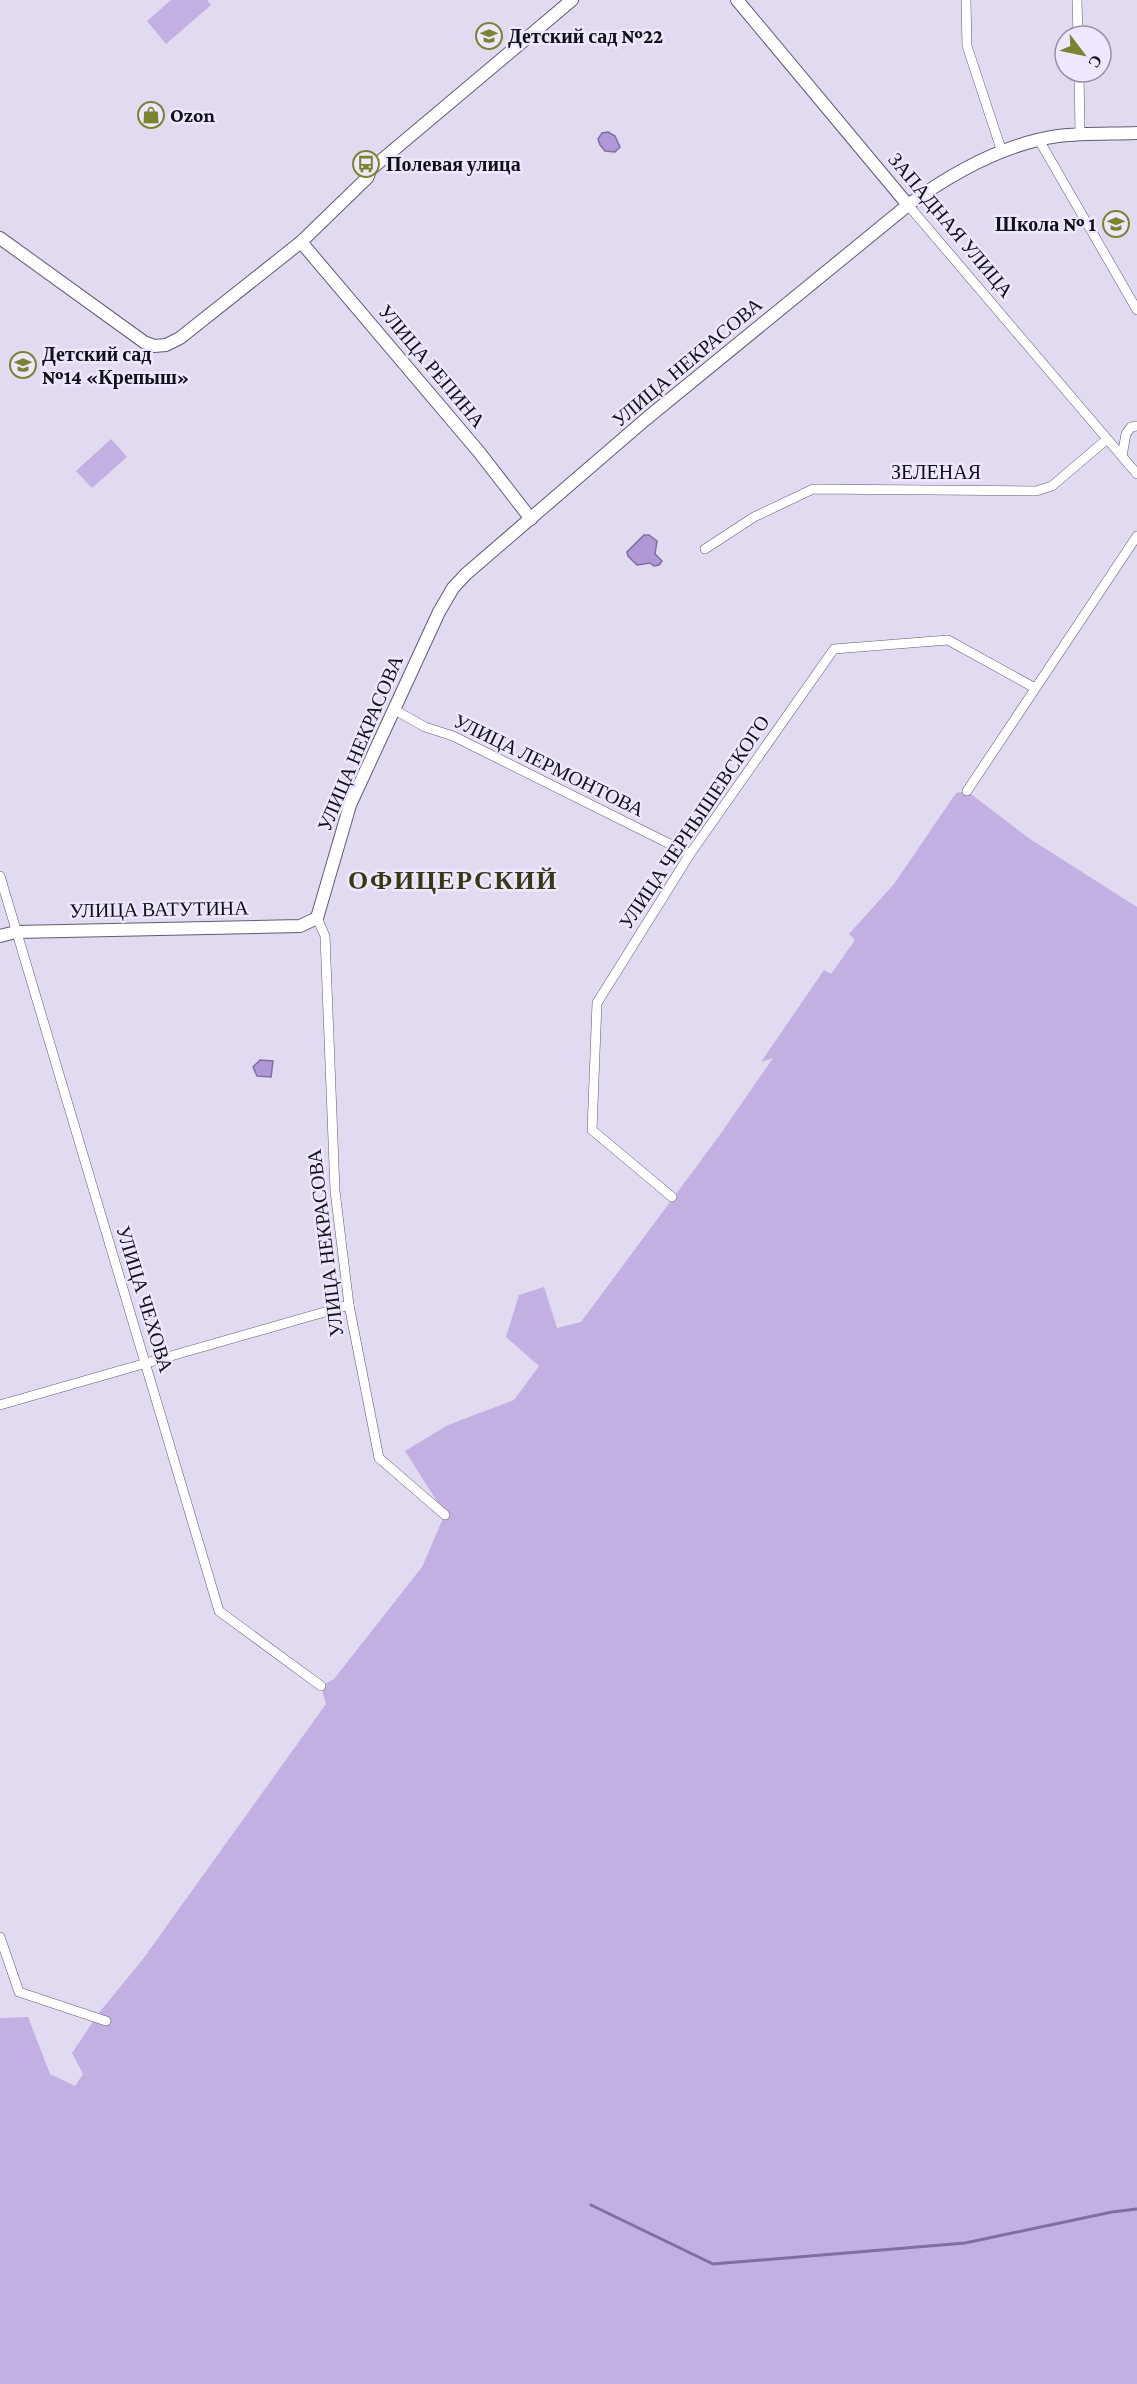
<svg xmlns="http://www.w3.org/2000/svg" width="1137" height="2384" font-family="'Crimson Pro',serif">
<rect width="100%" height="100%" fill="#e2daf1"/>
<g fill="#c3b0e3">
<polygon points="171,0 207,0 211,5 166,44 147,21"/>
<polygon points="111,439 127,457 92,488 76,471"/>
<polygon points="967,791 1027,837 1137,907 1137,2384 0,2384 0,2018 28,2017 50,2074 75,2086 83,2074 72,2053 98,2014 143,1959 326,1704 321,1686 334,1679 422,1567 445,1514 405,1451 448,1425 514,1400 539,1366 506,1337 519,1295 544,1287 557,1328 581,1322 719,1136 773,1058 761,1062 824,970 831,974 855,940 849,934 894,884 956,793"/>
</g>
<g fill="#af97d8" stroke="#806e9e" stroke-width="1.5">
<polygon points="608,132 615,136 620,147 615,152 605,151 600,145 598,139 602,133"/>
<polygon points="644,535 649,535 657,541 655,554 662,561 659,565 654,566 650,563 637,565 628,556 627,552"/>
<polygon points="260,1060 273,1061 271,1077 257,1076 253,1067"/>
</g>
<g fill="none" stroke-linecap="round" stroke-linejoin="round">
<polyline stroke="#806e9e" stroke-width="3" points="591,2205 713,2264 965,2243 1112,2212 1137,2209"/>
<defs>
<g id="street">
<polyline points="966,0 967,46 1002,152"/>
<polyline points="1077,0 1078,36"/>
<polyline points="1079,72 1080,134"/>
<polyline points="1039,140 1137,310"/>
<polyline points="908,205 1137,474"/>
<polyline points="1122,456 1126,434 1131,427 1137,426"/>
<polyline points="705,549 754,517 813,489 1036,491 1052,486 1106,440"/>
<polyline points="393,709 425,727 453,736 690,854"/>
<polyline points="967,791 1137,536"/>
<polyline points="0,876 219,1611 321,1686"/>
<polyline points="317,918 325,936 335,1191 349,1305 379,1458 445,1515"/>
<polyline points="672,1197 592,1130 597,1003 690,854 834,649 948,640 1035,688"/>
<polyline points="0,1405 349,1305"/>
<polyline points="0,1937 19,1992 106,2021"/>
</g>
<g id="secondary">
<polyline points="737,0 908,205"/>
<polyline points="0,238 144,342 154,346 166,345 180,338 301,242 367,178 371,169 572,0"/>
<polyline points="301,242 479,452 531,519"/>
<path d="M0 936 16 932 300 926 317 918 350 805 439 612 453 588 466 574 646 419 908 205C952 173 1003 144 1058 136 1084 133 1111 134 1137 133"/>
</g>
</defs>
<use href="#street" stroke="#625b6f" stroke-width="10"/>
<use href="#secondary" stroke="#625b6f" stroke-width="14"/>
<use href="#street" stroke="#fff" stroke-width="9"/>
<use href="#secondary" stroke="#fff" stroke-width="12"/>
</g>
<defs>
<symbol id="school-ring" viewBox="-11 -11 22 22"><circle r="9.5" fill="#efe7ff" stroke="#7b832e" stroke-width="1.5"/><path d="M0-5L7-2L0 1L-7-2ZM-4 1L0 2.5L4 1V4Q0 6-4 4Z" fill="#7b832e"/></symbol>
<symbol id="shop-ring" viewBox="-11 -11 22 22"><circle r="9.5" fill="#efe7ff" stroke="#7b832e" stroke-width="1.5"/><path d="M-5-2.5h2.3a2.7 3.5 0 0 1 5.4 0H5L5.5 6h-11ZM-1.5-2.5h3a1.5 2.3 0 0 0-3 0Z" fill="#7b832e"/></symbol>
<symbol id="bus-ring" viewBox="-11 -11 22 22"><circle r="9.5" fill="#efe7ff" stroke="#7b832e" stroke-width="1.5"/><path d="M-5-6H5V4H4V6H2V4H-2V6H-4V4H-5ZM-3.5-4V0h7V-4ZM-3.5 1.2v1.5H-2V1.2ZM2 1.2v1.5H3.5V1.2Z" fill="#7b832e"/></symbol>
</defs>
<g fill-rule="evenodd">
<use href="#school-ring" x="474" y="21" width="30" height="30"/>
<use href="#shop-ring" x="136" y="100" width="30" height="30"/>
<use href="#bus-ring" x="351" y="149" width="30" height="30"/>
<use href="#school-ring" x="1101" y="209" width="30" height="30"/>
<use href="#school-ring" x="8" y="350" width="30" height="30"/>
</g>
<g text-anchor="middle" stroke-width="5" stroke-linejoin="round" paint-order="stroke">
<g font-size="20" font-weight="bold" fill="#121017" stroke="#efe7ff" text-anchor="start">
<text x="508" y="43">Детский сад №22</text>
<text x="170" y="122">Ozon</text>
<text x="386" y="171">Полевая улица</text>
<text x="1096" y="231" text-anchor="end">Школа № 1</text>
<text x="42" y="361">Детский сад<tspan x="42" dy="23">№14 «Крепыш»</tspan></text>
</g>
<g font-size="20" fill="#121017" stroke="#efe7ff">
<text transform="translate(951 225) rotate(50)" y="7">ЗАПАДНАЯ УЛИЦА</text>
<text transform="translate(687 362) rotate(-40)" y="7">УЛИЦА НЕКРАСОВА</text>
<text transform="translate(432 366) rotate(50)" y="7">УЛИЦА РЕПИНА</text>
<text x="936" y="479">ЗЕЛЕНАЯ</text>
<text transform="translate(360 743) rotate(-67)" y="7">УЛИЦА НЕКРАСОВА</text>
<text transform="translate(549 765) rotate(26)" y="7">УЛИЦА ЛЕРМОНТОВА</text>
<text transform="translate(694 822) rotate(-56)" y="7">УЛИЦА ЧЕРНЫШЕВСКОГО</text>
<text transform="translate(159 909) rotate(-1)" y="7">УЛИЦА ВАТУТИНА</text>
<text transform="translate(325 1243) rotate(-97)" y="7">УЛИЦА НЕКРАСОВА</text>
<text transform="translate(145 1299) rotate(73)" y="7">УЛИЦА ЧЕХОВА</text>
</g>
<g font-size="26" font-weight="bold" letter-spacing="1.5" fill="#363911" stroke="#efe7ff">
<text x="453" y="889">ОФИЦЕРСКИЙ</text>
</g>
</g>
<g transform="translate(1083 54) rotate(122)"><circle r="28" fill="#efe7ff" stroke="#9791a2" stroke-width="1.5"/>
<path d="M0-4.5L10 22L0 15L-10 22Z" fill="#7b832e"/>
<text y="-9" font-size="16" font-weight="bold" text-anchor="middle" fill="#121017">С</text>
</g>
</svg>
